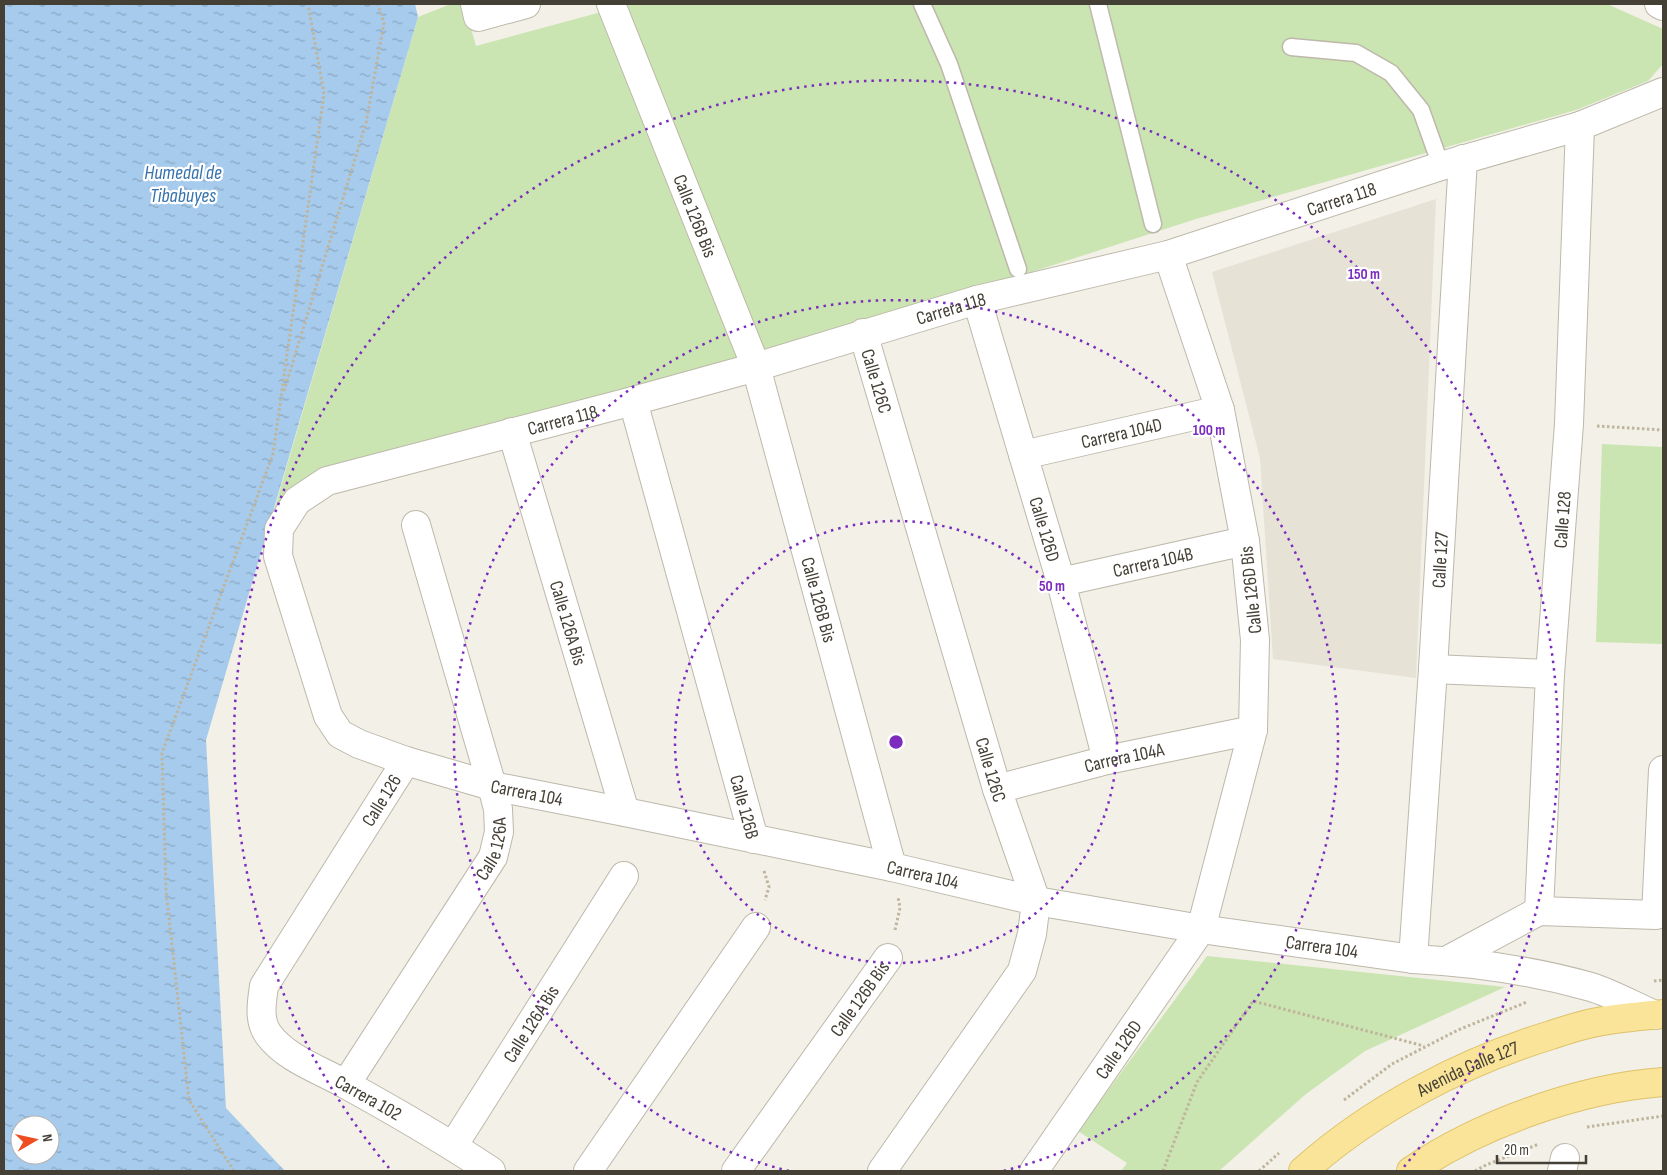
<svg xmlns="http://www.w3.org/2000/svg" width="1667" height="1175" font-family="'Sofia Sans Condensed',sans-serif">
<defs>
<pattern id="water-ripples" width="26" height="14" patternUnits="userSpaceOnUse" patternTransform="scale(1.25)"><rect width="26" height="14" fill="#a6cbed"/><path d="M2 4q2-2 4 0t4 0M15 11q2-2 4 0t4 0" fill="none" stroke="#89a6c1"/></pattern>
</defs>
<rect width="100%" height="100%" fill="#f2f0e7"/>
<polygon fill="#e6e2d5" points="1436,199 1416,678 1273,659 1260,458 1212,272"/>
<g fill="#cae5b1">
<polygon points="451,4 464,4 476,46 631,4 1607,4 1663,29 1663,64 1648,81 1576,110 1196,219 911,311 323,476 265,541 418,17"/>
<polygon points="1602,444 1663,447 1663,644 1596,642"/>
<polygon points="1207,956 1505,987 1365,1051 1306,1094 1219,1171 1121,1171 1127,1163 1078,1131"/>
</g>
<path fill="url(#water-ripples)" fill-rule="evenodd" d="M4 4H415L418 17 206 740 226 1108 285 1171H4ZM20 1125H50V1155H20Z"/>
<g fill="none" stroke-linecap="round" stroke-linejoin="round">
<defs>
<g id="lane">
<polyline points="922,4 949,64 1018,269"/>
<polyline points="1098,4 1153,224"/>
<polyline points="1291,47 1356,53 1391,73 1421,110 1441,166"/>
</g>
<g id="street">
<polyline points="475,4 478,17 526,4"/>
<path id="s1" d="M611 4 756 367 892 867"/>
<polyline points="1659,4 1663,6"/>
<path id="s2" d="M977 300 1061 582 1107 760"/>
<path id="s3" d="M863 333 997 789 1036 901 1032 934 1022 971 882 1171"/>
<path id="s4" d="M633 401 754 839"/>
<path id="s5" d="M512 432 625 812"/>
<path id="s6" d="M1023 455 1220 410"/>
<path id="s7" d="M1061 582 1245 541"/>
<polyline points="1433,669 1550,674"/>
<path id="s8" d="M406 761 264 986C262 1001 258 1020 268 1034 286 1059 321 1070 347 1085 396 1112 444 1140 491 1171"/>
<path id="s9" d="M997 789 1107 760 1253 730"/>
<path id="s10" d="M1539 911 1550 674 1569 424 1580 126"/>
<path id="s11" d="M1413 959 1433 669 1463 159"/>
<polyline points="1446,961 1539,911 1656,915 1663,770"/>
<path id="s12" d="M1655 1015C1634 1006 1613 994 1591 987 1534 971 1472 962 1413 959L1201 929 1036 901 892 867 625 812 492 786 406 761 359 744 340 734 328 716 278 556 279 529 297 501 327 481 633 401 756 367 977 300 1168 255 1441 166 1580 126 1663 92"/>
<path id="s13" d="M346 1084 493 857 499 832 498 809 492 786 416 525"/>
<path id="s14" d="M453 1146 624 876"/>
<polyline points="588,1171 756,927"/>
<path id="s15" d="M736 1171 888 958"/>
<path id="s16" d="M1034 1171 1201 929 1253 730 1255 640 1245 541 1220 410 1168 255"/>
<polyline points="1562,1171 1565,1158"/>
</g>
<g id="primary">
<path id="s17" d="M1303 1171C1372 1109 1463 1062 1551 1035 1563 1031 1576 1027 1588 1024 1612 1018 1639 1016 1663 1014"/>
<path d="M1411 1171C1480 1124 1580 1088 1663 1082"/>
</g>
</defs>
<use href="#lane" stroke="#bdb8aa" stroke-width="19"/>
<use href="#street" stroke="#bdb8aa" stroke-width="30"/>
<use href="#primary" stroke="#dec26a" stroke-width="30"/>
<g stroke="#bfb49c" stroke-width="3" stroke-dasharray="2.5 2.5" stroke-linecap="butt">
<polyline points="284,391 366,123 384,23 378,4"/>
<polyline points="1597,426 1663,430"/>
<polyline points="764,871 769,887 765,900"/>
<polyline points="895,930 900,908 898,897"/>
<polyline points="1654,981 1663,980"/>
<polyline points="1344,1100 1392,1064 1458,1030 1527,1002"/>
<polyline points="1587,1127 1663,1116"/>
<polyline points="234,1171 189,1100 166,890 162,753 273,454 324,94 308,4"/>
<polyline points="1163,1171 1197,1082 1253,1001 1424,1046"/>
<polyline points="1259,1171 1279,1153"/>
<polyline points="1475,1171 1486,1165 1539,1144"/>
</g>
<use href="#lane" stroke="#fff" stroke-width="16"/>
<use href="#street" stroke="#fff" stroke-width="28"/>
<use href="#primary" stroke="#f9e499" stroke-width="28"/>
</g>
<g fill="none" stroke="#7b2cbf" stroke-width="2.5" stroke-dasharray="2.5 5">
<circle cx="896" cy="742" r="221"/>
<path d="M789 1171A442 442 0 1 1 1003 1171"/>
<path d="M389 1168A662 662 0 1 1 1403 1168"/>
</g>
<g text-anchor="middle" stroke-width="4.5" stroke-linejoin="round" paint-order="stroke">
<g font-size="19" fill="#454036" stroke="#fff">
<text dy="7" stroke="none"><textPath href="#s12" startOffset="2688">Carrera 118</textPath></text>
<text dy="7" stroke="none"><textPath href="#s1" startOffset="228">Calle 126B Bis</textPath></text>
<text dy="7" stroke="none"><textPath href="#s12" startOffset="2282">Carrera 118</textPath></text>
<text dy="7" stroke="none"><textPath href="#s3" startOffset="50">Calle 126C</textPath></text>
<text dy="7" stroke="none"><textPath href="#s12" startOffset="1878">Carrera 118</textPath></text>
<text dy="7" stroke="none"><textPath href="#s6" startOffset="101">Carrera 104D</textPath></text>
<text dy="7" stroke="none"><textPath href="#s10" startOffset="392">Calle 128</textPath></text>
<text dy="7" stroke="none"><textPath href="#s2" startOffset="239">Calle 126D</textPath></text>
<text dy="7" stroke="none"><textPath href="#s11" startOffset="400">Calle 127</textPath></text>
<text dy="7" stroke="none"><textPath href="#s7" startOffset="94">Carrera 104B</textPath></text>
<text transform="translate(1250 590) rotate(-96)" y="7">Calle 126D Bis</text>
<text dy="7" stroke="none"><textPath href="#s1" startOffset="632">Calle 126B Bis</textPath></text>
<text dy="7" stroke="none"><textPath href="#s5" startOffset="199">Calle 126A Bis</textPath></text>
<text dy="7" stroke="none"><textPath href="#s9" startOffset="131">Carrera 104A</textPath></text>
<text dy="7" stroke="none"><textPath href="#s3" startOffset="455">Calle 126C</textPath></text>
<text transform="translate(527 792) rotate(11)" y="7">Carrera 104</text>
<text transform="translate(381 800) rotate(-58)" y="7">Calle 126</text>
<text dy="7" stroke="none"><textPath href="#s4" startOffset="421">Calle 126B</textPath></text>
<text dy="7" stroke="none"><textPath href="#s13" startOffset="278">Calle 126A</textPath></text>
<text transform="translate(923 874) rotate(13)" y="7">Carrera 104</text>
<text transform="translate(1322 946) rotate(8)" y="7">Carrera 104</text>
<text dy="7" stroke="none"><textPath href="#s15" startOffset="212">Calle 126B Bis</textPath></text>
<text dy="7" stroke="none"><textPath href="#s14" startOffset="145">Calle 126A Bis</textPath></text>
<text dy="7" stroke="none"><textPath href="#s16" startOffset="148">Calle 126D</textPath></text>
<text dy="7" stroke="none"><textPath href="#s17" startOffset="195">Avenida Calle 127</textPath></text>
<text dy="7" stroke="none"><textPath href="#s8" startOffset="435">Carrera 102</textPath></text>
</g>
<g font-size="20" font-style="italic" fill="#3572ac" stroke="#fff">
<text x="183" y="179">Humedal de<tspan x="183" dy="23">Tibabuyes</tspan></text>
</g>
</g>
<circle cx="896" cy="742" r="8" fill="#7b2cbf" stroke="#fff" stroke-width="2.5"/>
<g font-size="15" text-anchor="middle" font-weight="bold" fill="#7b2cbf" stroke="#fff" stroke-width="4.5" stroke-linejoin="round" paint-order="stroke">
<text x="1364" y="279">150 m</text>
<text x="1209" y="435">100 m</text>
<text x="1052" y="591">50 m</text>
</g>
<rect width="1667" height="1175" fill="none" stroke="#454036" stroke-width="10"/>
<g transform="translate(35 1140) rotate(81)"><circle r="24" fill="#ffffff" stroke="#b5b3af"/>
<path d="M0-4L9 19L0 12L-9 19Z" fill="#ef4d21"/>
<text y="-8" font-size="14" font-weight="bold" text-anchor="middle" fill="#454036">N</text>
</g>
<path d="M1497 1155v8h89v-8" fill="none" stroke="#454036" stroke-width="2.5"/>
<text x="1504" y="1155" font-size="15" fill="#454036" stroke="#ffffff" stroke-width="4" paint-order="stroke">20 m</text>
</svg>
